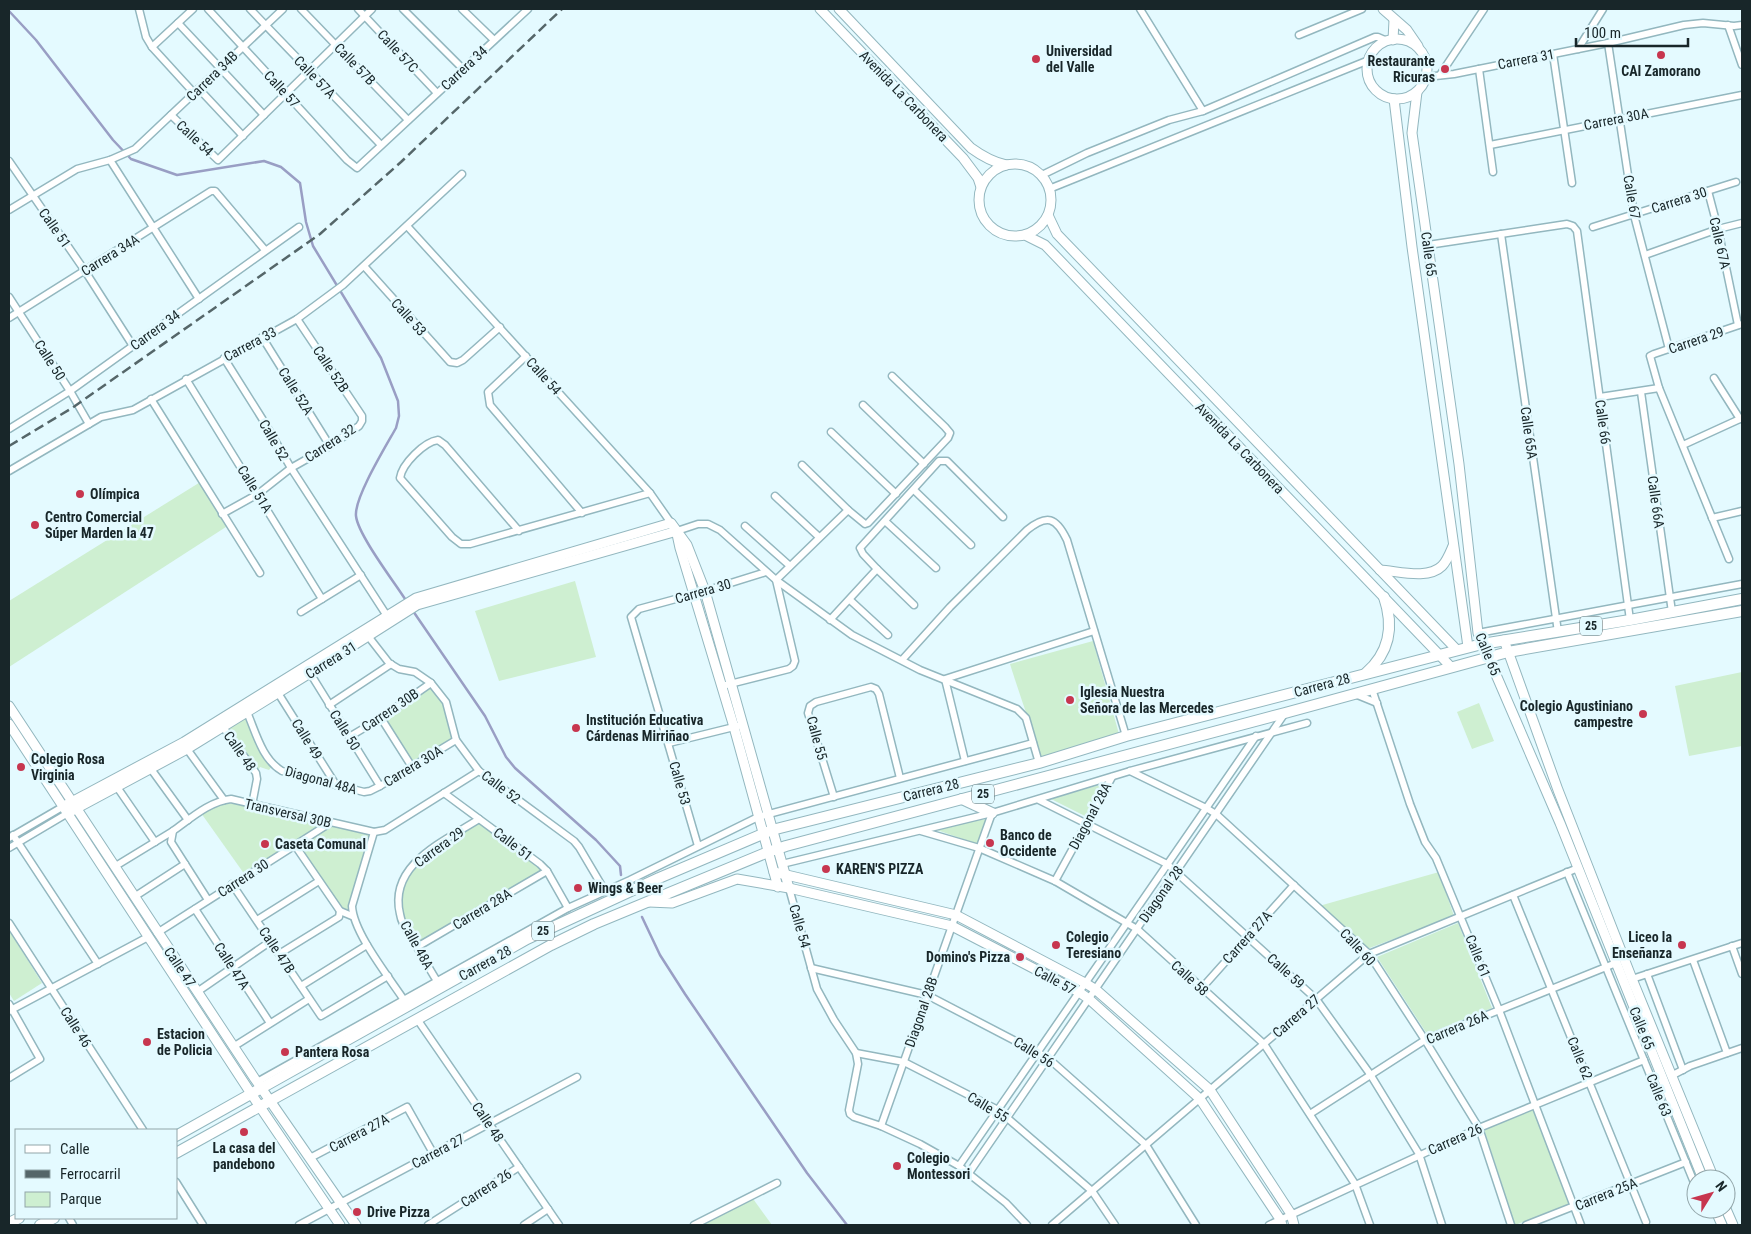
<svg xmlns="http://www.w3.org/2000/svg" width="1751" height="1234" font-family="'Roboto Condensed',sans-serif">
<rect width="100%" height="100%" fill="#e4faff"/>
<g fill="#ceefd1">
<polygon points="202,481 229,525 9,667 9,601"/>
<polygon points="575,581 596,657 499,681 475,611"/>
<path d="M1093 641 1119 734 1042 758C1031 727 1020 696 1010 664Z"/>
<polygon points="1742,672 1742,746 1689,756 1675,686"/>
<polygon points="431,683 446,702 456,740 412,767 381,718"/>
<polygon points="1479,703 1494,741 1472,749 1457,712"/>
<polygon points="247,712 273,765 269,770 260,767 256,773 223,727"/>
<polygon points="1103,784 1087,817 1051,799"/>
<polygon points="240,803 328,823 245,875 201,813 222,804"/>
<polygon points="479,819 547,871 417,947 400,914 403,879 411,866"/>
<polygon points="986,819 977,844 934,829"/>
<polygon points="330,824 372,834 350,914 341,910 295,845"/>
<polygon points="1439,872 1454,916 1367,949 1319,906"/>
<polygon points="1458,923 1492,1008 1427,1034 1377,957"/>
<polygon points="9,930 42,983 14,1001 9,993"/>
<polygon points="1535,1108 1571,1203 1515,1225 1484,1129"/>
<polygon points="751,1196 772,1225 696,1225"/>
</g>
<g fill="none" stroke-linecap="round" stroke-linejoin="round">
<g stroke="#999ec4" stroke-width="2.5">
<path d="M9 11 36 40 113 140 131 159 177 175 264 161 281 167 300 183 306 222 313 246 381 358 398 401 399 416 396 428C386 446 354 498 356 516 358 535 395 583 407 602"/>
<polyline points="413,611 485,716 506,757 515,768 596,840 620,866 621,875"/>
<polyline points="642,917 660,955 685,994 807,1173 847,1225"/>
</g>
<defs>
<g id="street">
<polyline points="139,9 146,37 152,47 194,93"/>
<polyline points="208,9 347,160 357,168 528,9"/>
<polyline points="250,9 381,145"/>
<polyline points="301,9 408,120"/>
<polyline points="358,9 437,93"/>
<polyline points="403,9 463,69"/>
<polyline points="462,9 494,40"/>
<polyline points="1140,9 1203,111"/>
<polyline points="178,23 264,115"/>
<polyline points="1728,25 1742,65"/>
<polyline points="1299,35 1362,9"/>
<polyline points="1608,43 1634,215 1669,349"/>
<polyline points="152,47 193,9"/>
<polyline points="1578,49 1603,9"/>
<polyline points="1553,54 1572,183"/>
<polyline points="1479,69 1493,172"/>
<polyline points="1440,75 1484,9"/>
<polyline points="1426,77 1454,74 1608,43 1684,25 1703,23 1734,26 1742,25"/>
<polyline points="199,89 243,136"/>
<polyline points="171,115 218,160 372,9"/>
<polyline points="1490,145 1742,95"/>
<polyline points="110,160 199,299"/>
<polyline points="9,161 85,271 133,346"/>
<polyline points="1042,175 1087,153 1169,120 1203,111 1375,37 1378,37 1387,41"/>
<polyline points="1049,189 1369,60"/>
<polyline points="1708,191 1718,229 1738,325"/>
<polyline points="9,210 77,169 110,160 135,149 283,9"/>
<polyline points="407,226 650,493 671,523"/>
<polyline points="1593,227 1736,182"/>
<polyline points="1501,234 1558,632"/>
<polyline points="1428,245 1567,224 1573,226 1577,231 1630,620"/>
<polyline points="1645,255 1718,229 1742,223"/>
<polyline points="364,266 450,362 457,363 463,360 500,327"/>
<polyline points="9,297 70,391 89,424"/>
<polyline points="9,318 211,191 215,191 265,250"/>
<polyline points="262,337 330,446"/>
<polyline points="526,356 488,392 490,405 582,513"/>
<polyline points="224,358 263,420 291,468 389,619"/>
<polyline points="1714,378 1740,419"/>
<polyline points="186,379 322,599"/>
<polyline points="1641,392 1672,612"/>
<polyline points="1600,397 1659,388"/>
<polyline points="151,399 260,573"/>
<polyline points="863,405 924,464"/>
<polyline points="9,429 70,391 299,227"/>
<polyline points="831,432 896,494"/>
<polyline points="1683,445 1742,418"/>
<polyline points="802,465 848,510"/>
<polyline points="9,471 101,417 133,410 297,319 343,285 462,174"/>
<polyline points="914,490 971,545"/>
<polyline points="775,496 819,537"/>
<polyline points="222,514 258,494 291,468 330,446 359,426 362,421 362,416 297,319"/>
<polyline points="1712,518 1742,511"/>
<polyline points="885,521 936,568"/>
<polyline points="745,526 790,566"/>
<path d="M519 531 445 445 438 440C424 442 402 464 400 478L452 537 461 544H470L650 493"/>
<polyline points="677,531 698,524 708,524 720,530 776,580 852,635 920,670 1017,709 1026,718 1039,763"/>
<polyline points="1729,559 1659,388 1650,356 1654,354 1742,324"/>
<polyline points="877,569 914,605"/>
<polyline points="850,600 888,635"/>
<polyline points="301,612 361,575"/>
<polyline points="830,620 877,569 863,554 860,548 939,461 947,461 1003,517"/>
<polyline points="1478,633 1742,584"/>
<polyline points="368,636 389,663 399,669 415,672 431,683 446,702 456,740 479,771 574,841 579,847 605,891"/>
<path d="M902 660 950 607 1027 530C1047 514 1056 517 1067 540L1126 736"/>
<polyline points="310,673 380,786"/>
<polyline points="722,686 789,669 793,666 795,661 776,580 848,510 865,524 868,523 948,438 950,433 945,427 892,376"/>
<polyline points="1372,689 1410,804 1425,842 1436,858 1499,1010 1581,1225"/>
<polyline points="278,693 336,785"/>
<polyline points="1355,694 1377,703"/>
<polyline points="329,705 391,664"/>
<path d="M247 712C256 733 262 759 282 771L364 792 370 791 380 786 456 740"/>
<polyline points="381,718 412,767"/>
<polyline points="223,727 256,773 257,779 252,805"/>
<polyline points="349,737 381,718 431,683"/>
<polyline points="669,743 738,726"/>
<polyline points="187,749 224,800"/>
<polyline points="965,761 945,679 1094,631"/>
<polyline points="151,769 188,820"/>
<polyline points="1130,771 1206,808 1216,814 1369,954 1425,1040 1479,1128 1511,1225"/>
<polyline points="117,787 155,842"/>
<polyline points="444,793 540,864 547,871 568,908"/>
<polyline points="834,797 808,713 810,706 816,702 871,687 876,689 879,694 900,778"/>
<polyline points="1039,800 1167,864 1316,999 1370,1074 1419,1154 1442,1225"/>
<polyline points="921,831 979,848 1055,881 1137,929 1264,1044 1355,1184 1370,1225"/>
<path d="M374 832 352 906C353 932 388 976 404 1000"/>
<polyline points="13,835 98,964"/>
<polyline points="9,838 64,806"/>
<polyline points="294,844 340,911 352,916"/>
<polyline points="698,846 631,617 639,609 705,591 766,572"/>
<polyline points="9,848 68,813"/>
<polyline points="782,864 992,813 1130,771 1307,723"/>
<polyline points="114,867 173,831"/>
<polyline points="1567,872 1693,1180"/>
<polyline points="1055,881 1112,777"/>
<polyline points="232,884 321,1016 388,976"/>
<polyline points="789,888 817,989 834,1020 856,1053 858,1064 849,1110 850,1114 854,1117 881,1126 920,1144 959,1166 1006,1203 1027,1225"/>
<polyline points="1513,895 1646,1222"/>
<polyline points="134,897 185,864"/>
<path d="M208 900 171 842 173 831C190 819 210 801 231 799L374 832 385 830 479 771"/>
<polyline points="195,909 270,1023"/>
<polyline points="257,920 319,881"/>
<polyline points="9,923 143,1130"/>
<polyline points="157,933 330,823"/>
<polyline points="1732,946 1742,974"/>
<polyline points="417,947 547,871"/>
<polyline points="279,954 339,917 340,911"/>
<polyline points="1693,960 1727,1053"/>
<polyline points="811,968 927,995 1048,1058 1146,1145 1196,1225"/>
<polyline points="1647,974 1683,1070"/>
<polyline points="1632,979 1742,943"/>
<path d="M437 981C428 967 420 952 412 938 407 931 401 923 400 914 388 864 445 841 479 819"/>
<polyline points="301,986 367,945"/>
<polyline points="1201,989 1294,885"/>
<polyline points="197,992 271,941"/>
<polyline points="9,1004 40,1059 9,1078"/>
<polyline points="9,1011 148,937"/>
<polyline points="417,1019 559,1225"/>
<polyline points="233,1047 309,999"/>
<polyline points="856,1053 904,1062 998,1110 1092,1191 1115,1225"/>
<polyline points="1671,1076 1690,1066 1742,1048"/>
<polyline points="257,1082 568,908 630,880 758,817 1033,743"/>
<polyline points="1310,1114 1425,1040 1616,963"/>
<polyline points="881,1126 992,813"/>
<polyline points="310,1158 407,1107 433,1153"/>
<polyline points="959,1166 1256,736"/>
<polyline points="969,1173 1285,713"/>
<polyline points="176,1182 203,1225"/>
<polyline points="69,1218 73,1225"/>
<polyline points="299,1225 577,1077"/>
<polyline points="428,1225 519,1167"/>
<polyline points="524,1225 548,1209"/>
<polyline points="694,1225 777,1183"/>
<polyline points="1052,1225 1369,954 1578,868"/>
<polyline points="1269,1225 1479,1128 1644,1060"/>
<polyline points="1526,1225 1686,1162"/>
</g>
<g id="secondary">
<polyline points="820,9 963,158 978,178 981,187"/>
<path d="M839 9 971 148C982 156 992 162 1006 165"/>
<polyline points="1383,9 1407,30 1418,46"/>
<circle cx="1397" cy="69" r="30"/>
<polyline points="1393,40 1394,20"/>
<polyline points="1417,92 1412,133 1459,464 1478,633 1560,823 1703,1179"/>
<polyline points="1394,99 1412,247 1468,647"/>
<circle cx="1015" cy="200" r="36"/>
<polyline points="1048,215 1057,234 1457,650"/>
<polyline points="1025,235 1045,245 1451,667"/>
<polyline points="677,534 680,548 734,727 778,887"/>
<path d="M1380 570C1398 571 1428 580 1442 566 1447 561 1450 553 1453 546"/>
<polyline points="1504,640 1558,790 1632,979 1714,1179"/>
<polyline points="9,706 255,1079 356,1225"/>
<polyline points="9,724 252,1095 340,1225"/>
<polyline points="64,806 184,742 416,598 671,523 687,545 705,591 789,888"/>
<polyline points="68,813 187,749 310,673 417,605 677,531"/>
<polyline points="774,872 956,915 1085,983 1095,989 1210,1090 1291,1214 1294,1225"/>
<polyline points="649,902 672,903 737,879 789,888 952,926 1079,992 1089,999 1200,1099 1280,1219 1282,1225"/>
<polyline points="1715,1209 1722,1225"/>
<polyline points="1726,1209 1733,1225"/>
</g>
<g id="primary">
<path d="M1366 673C1390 652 1394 626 1384 597"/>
<polyline points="962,799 992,813"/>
<polyline points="176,1136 527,939 659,878 772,830 1039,763 1126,736 1482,644 1630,620 1742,599"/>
<polyline points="176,1153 551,945 594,924 768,852 786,846 1285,713 1508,652 1742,611"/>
<polyline points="9,1223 19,1218"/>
<polyline points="40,1225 54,1218"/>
</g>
</defs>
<use href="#street" stroke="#93b7bf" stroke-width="9"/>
<use href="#secondary" stroke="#93b7bf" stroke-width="11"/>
<use href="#primary" stroke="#93b7bf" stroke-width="12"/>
<use href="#street" stroke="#fff" stroke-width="6"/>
<use href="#secondary" stroke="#fff" stroke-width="9"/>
<use href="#primary" stroke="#fff" stroke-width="10"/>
<polyline stroke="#556669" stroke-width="2.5" stroke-dasharray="10 5" stroke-linecap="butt" points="9,446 72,408 320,234 401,162 562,9"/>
</g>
<g fill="#c7364f" stroke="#e4faff" stroke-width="2">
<circle cx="1661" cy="55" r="5"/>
<circle cx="1036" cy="59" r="5"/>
<circle cx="1445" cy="69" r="5"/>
<circle cx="80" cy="494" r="5"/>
<circle cx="35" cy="525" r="5"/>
<circle cx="1070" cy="700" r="5"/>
<circle cx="1643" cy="714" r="5"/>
<circle cx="576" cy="728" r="5"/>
<circle cx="21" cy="767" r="5"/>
<circle cx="990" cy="843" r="5"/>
<circle cx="265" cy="844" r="5"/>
<circle cx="826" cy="869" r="5"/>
<circle cx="578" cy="888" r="5"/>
<circle cx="1056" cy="945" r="5"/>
<circle cx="1682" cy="945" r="5"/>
<circle cx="1020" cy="957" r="5"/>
<circle cx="147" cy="1042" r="5"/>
<circle cx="285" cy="1052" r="5"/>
<circle cx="244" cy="1132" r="5"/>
<circle cx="897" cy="1166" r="5"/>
<circle cx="357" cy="1212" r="5"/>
</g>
<g text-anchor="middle" stroke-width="5" stroke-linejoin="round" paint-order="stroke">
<g fill="#e4faff" stroke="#556669" stroke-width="1">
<rect x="1580" y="616.5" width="22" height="19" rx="4"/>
<rect x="972" y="784.5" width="22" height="19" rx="4"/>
<rect x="532" y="921.5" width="22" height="19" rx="4"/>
</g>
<g font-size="12" font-weight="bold" fill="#182629">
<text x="1591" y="630">25</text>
<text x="983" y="798">25</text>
<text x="543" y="935">25</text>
</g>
<g font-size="14" fill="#182629" stroke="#e4faff">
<text transform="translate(398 51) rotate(47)" y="5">Calle 57C</text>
<text transform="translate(1526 59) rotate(-11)" y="5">Carrera 31</text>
<text transform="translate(355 64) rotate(46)" y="5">Calle 57B</text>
<text transform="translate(464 68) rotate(-43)" y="5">Carrera 34</text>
<text transform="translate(212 76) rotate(-44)" y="5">Carrera 34B</text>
<text transform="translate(315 77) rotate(46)" y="5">Calle 57A</text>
<text transform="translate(282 89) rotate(47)" y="5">Calle 57</text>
<text transform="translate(904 96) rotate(46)" y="5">Avenida La Carbonera</text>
<text transform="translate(1616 119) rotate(-11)" y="5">Carrera 30A</text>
<text transform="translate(195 138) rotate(43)" y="5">Calle 54</text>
<text transform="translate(1632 197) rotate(80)" y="5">Calle 67</text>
<text transform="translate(1679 200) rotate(-18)" y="5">Carrera 30</text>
<text transform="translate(55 228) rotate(55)" y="5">Calle 51</text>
<text transform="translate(1720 243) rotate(77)" y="5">Calle 67A</text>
<text transform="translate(1429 254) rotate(82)" y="5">Calle 65</text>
<text transform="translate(110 255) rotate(-32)" y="5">Carrera 34A</text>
<text transform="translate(409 317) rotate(48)" y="5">Calle 53</text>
<text transform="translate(155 330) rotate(-36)" y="5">Carrera 34</text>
<text transform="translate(1696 340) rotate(-19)" y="5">Carrera 29</text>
<text transform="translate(250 344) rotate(-28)" y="5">Carrera 33</text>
<text transform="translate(50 360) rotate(57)" y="5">Calle 50</text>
<text transform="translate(331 369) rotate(56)" y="5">Calle 52B</text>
<text transform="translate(544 376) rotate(48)" y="5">Calle 54</text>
<text transform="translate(296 391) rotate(58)" y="5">Calle 52A</text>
<text transform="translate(1603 422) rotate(82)" y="5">Calle 66</text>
<text transform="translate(1529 433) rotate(82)" y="5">Calle 65A</text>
<text transform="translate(274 440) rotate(60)" y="5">Calle 52</text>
<text transform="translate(330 443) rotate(-33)" y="5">Carrera 32</text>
<text transform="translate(1240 448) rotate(46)" y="5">Avenida La Carbonera</text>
<text transform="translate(255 489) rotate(58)" y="5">Calle 51A</text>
<text transform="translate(1656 502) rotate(82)" y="5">Calle 66A</text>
<text transform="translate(703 591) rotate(-16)" y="5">Carrera 30</text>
<text transform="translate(1488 654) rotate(68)" y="5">Calle 65</text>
<text transform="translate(331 660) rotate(-32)" y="5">Carrera 31</text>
<text transform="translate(1322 685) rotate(-15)" y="5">Carrera 28</text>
<text transform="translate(390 710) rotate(-34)" y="5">Carrera 30B</text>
<text transform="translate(345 730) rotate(58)" y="5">Calle 50</text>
<text transform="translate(817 738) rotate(75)" y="5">Calle 55</text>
<text transform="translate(307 739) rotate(58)" y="5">Calle 49</text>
<text transform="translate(240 751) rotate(55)" y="5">Calle 48</text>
<text transform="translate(413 766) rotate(-31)" y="5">Carrera 30A</text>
<text transform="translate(321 780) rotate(15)" y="5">Diagonal 48A</text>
<text transform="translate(680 783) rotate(74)" y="5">Calle 53</text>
<text transform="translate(501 787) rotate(37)" y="5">Calle 52</text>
<text transform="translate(931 790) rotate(-14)" y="5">Carrera 28</text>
<text transform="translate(288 813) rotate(13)" y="5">Transversal 30B</text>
<text transform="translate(1090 816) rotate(-62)" y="5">Diagonal 28A</text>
<text transform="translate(513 844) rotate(37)" y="5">Calle 51</text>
<text transform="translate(439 847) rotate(-36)" y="5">Carrera 29</text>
<text transform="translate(243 878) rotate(-33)" y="5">Carrera 30</text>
<text transform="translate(1161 894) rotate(-55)" y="5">Diagonal 28</text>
<text transform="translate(482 909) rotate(-31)" y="5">Carrera 28A</text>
<text transform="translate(800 926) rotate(74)" y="5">Calle 54</text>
<text transform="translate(1247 937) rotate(-48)" y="5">Carrera 27A</text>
<text transform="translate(417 945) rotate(61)" y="5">Calle 48A</text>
<text transform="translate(1358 947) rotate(47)" y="5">Calle 60</text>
<text transform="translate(277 950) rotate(56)" y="5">Calle 47B</text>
<text transform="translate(1478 956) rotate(68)" y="5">Calle 61</text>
<text transform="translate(485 963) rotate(-29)" y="5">Carrera 28</text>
<text transform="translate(232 966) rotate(57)" y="5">Calle 47A</text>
<text transform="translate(180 967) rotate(56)" y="5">Calle 47</text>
<text transform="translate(1286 971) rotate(42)" y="5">Calle 59</text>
<text transform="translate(1190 978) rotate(42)" y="5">Calle 58</text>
<text transform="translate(1055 980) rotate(28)" y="5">Calle 57</text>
<text transform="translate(921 1012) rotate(-71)" y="5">Diagonal 28B</text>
<text transform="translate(1296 1016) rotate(-41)" y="5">Carrera 27</text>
<text transform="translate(76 1027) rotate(57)" y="5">Calle 46</text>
<text transform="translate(1457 1027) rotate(-23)" y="5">Carrera 26A</text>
<text transform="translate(1642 1028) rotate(68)" y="5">Calle 65</text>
<text transform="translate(1034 1052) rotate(32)" y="5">Calle 56</text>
<text transform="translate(1580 1058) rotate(68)" y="5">Calle 62</text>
<text transform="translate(1659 1095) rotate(68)" y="5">Calle 63</text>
<text transform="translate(988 1107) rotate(31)" y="5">Calle 55</text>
<text transform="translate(488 1122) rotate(56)" y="5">Calle 48</text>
<text transform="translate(359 1133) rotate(-28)" y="5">Carrera 27A</text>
<text transform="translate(1455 1139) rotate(-24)" y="5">Carrera 26</text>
<text transform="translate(438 1151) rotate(-28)" y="5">Carrera 27</text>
<text transform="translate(486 1188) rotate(-33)" y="5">Carrera 26</text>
<text transform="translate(1606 1194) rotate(-22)" y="5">Carrera 25A</text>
</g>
<g font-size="14" font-weight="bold" fill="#182629" stroke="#e4faff" text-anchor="start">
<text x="1046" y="56">Universidad<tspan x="1046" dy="16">del Valle</tspan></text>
<text x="1435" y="66" text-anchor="end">Restaurante<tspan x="1435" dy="16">Ricuras</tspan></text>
<text x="1661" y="76" text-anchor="middle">CAI Zamorano</text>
<text x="90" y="499">Olímpica</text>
<text x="45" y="522">Centro Comercial<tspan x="45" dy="16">Súper Marden la 47</tspan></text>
<text x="1080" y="697">Iglesia Nuestra<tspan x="1080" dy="16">Señora de las Mercedes</tspan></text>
<text x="1633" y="711" text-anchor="end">Colegio Agustiniano<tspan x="1633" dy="16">campestre</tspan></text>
<text x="586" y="725">Institución Educativa<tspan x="586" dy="16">Cárdenas Mirriñao</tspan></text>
<text x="31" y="764">Colegio Rosa<tspan x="31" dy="16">Virginia</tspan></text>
<text x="1000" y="840">Banco de<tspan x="1000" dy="16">Occidente</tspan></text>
<text x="275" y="849">Caseta Comunal</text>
<text x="836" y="874">KAREN'S PIZZA</text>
<text x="588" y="893">Wings &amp; Beer</text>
<text x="1066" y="942">Colegio<tspan x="1066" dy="16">Teresiano</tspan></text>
<text x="1672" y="942" text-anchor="end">Liceo la<tspan x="1672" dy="16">Enseñanza</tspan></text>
<text x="1010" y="962" text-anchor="end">Domino's Pizza</text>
<text x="157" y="1039">Estacion<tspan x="157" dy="16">de Policia</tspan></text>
<text x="295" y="1057">Pantera Rosa</text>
<text x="244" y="1153" text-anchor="middle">La casa del<tspan x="244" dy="16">pandebono</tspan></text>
<text x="907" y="1163">Colegio<tspan x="907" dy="16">Montessori</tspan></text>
<text x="367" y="1217">Drive Pizza</text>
</g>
</g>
<rect width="1751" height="1234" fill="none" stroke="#182629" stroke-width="20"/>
<rect x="15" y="1129" width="162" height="90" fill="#e4faff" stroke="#92a5a9"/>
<rect x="25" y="1145" width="25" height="8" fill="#ffffff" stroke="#92a5a9"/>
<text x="60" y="1154" font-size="15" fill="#182629">Calle</text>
<rect x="25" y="1170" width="25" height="8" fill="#556669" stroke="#92a5a9"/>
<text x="60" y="1179" font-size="15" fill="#182629">Ferrocarril</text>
<rect x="25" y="1192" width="25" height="15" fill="#ceefd1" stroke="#92a5a9"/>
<text x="60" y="1204" font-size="15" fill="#182629">Parque</text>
<g transform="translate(1711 1194) rotate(53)"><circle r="24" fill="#e4faff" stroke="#92a5a9"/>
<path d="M0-4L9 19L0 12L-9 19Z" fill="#c7364f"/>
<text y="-8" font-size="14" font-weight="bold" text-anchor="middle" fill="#182629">N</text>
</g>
<path d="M1576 38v8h112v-8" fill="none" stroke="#182629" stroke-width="2.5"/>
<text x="1584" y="38" font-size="15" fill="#182629" stroke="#e4faff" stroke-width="4" paint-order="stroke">100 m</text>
</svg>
